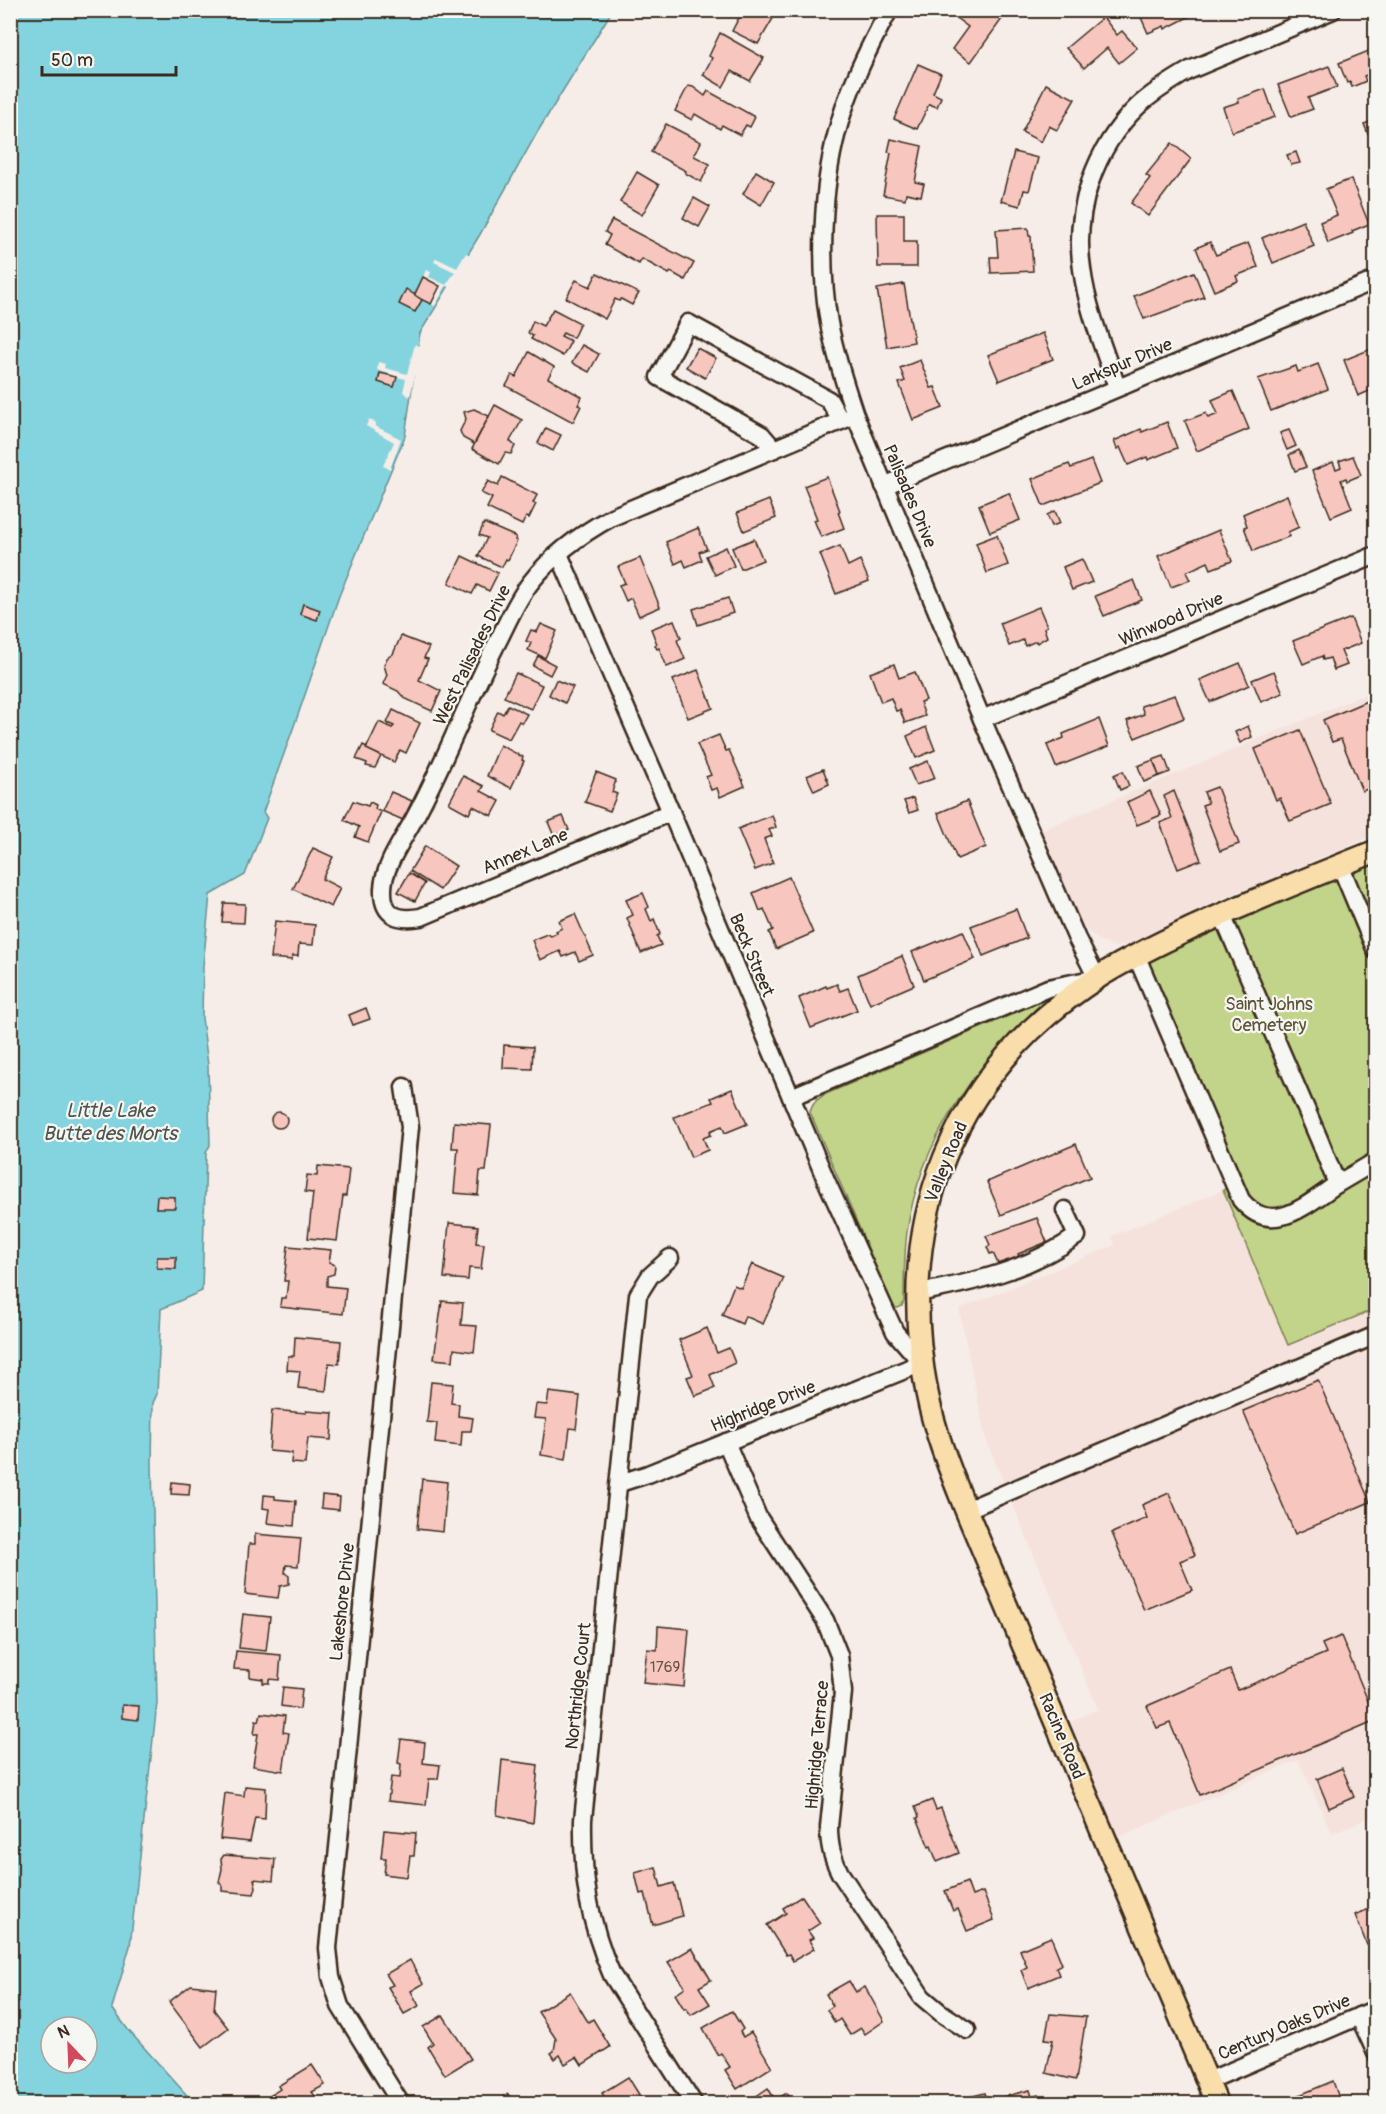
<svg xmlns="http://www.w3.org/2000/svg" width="1386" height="2114" font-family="Pangolin,sans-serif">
<rect width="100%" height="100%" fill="#f6ede8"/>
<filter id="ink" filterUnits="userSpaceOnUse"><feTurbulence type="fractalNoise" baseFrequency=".0167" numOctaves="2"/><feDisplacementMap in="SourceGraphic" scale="12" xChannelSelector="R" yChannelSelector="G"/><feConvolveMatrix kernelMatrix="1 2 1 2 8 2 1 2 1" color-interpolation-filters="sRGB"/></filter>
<g filter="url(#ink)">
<g fill="#f6e2dc">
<polygon points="1375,690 1375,835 1222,899 1126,945 1116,947 1103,943 1085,929 1080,922 1039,831"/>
<polygon points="1223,1190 1288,1345 1375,1309 1375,1816 1332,1833 1298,1760 1117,1838 1070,1722 1098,1709 986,1440 959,1309 1115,1245 1112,1236"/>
</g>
<g fill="#c2d489" stroke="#7e7f54" stroke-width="1.5">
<polygon points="1375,851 1375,1309 1288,1345 1223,1190 1226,1188 1131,958"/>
<path d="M1043 998 1042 1003C976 1065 920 1139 907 1232 904 1254 904 1278 904 1301L902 1306 898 1308 893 1307 810 1112C813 1102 817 1099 826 1094L1013 1014 1022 1005Z"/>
</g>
<path fill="#84d4df" stroke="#679092" stroke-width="1.5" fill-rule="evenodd" d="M11 11H612L538 131 479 236 420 333 405 436 339 596 299 712 263 812 267 818 245 875 210 895 203 966 202 1018 208 1065 210 1145 206 1153 202 1291 161 1309 157 1394 153 1403 152 1464 157 1703 130 1946 112 2008 129 2031 194 2103 11 2104ZM51 2027H87V2063H51Z"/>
<g fill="#f6ede8">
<polygon points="466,253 471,255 451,287 446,286 435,306 431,304 440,286 423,277 426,270 431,272 429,277 446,285 455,272 434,262 436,258 457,268"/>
<polygon points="415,344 421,348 410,397 403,392 406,379 393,376 393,375 377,370 379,362 386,364 385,368 407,374"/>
<polygon points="369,419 376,423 375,426 401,439 390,469 383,466 394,442 366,426"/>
</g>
<g fill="#f7c7bf" stroke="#3b2a1e" stroke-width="1.5">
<polygon points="743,10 778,10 758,44 732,31"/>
<polygon points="954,10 990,10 1002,19 971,62 952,49 968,27 952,15"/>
<polygon points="1144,10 1202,10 1165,29 1164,26 1148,33 1139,13"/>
<polygon points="1103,17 1117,35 1122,31 1137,48 1119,63 1107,48 1084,68 1066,48"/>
<polygon points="720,33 764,58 750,81 732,71 723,87 703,75 712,58 709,56"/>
<polygon points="1376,48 1376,72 1364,76 1366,81 1352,87 1350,82 1347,83 1339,63"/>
<polygon points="918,64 941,74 933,93 941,97 937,107 929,104 917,129 894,119"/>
<polygon points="1329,66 1337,87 1308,98 1313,109 1291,117 1278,85"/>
<polygon points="1046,84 1075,99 1057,130 1049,126 1041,142 1022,132"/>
<polygon points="688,86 693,87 705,96 708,91 755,117 750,127 746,125 740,135 722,125 720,129 695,114 692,120 675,111"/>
<polygon points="1265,89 1275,117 1232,132 1223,107 1239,102 1238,99"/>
<polygon points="1373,121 1376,132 1368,134 1364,124"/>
<polygon points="666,124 701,142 694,156 710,164 701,182 685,173 686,171 651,152"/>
<polygon points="891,139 922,146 915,182 924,184 921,196 906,193 905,199 883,195 891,153 888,152"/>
<polygon points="1172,143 1191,159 1148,216 1131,203 1150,178 1146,175"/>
<polygon points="1014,152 1038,158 1029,191 1024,190 1020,206 1001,201"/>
<polygon points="1296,152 1300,163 1291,165 1287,155"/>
<polygon points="756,171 774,182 761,205 743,194"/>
<polygon points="637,172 659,185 642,215 620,202"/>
<polygon points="1351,179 1369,224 1352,231 1353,233 1328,243 1320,222 1337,215 1326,189"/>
<polygon points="694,198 710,207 699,227 683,218"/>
<polygon points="877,214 904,214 904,241 917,241 917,267 878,267"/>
<polygon points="612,220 694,263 685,280 671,272 669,274 642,259 639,264 605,245 610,235 605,232"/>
<polygon points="1303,221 1314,246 1273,263 1262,238"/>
<polygon points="1028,228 1029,236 1031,236 1033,271 991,273 990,257 998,257 996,230"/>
<polygon points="1210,242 1216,255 1248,243 1258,267 1236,276 1238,281 1214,291 1196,248"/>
<polygon points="1194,272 1204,297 1144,319 1134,296"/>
<polygon points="597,273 639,293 632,305 621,299 619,301 615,299 605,319 566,298 576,280 590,287"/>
<polygon points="423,277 440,286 431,304 414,296"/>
<polygon points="904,284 914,342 887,347 877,289"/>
<polygon points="406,289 422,300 415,312 399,304"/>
<polygon points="553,309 580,323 573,338 563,333 561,336 571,341 563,356 531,339 533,336 528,333 533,321 543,326"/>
<polygon points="1043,333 1053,359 999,381 988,355"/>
<polygon points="582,345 599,354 589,372 572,363"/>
<polygon points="1376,347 1376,380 1373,381 1376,388 1358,396 1344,360"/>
<polygon points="697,348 716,358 705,378 686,367"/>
<polygon points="529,352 554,367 548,378 582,397 578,405 581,406 573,422 506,386 512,375 516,377"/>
<polygon points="920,360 931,388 935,387 943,408 913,420 899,383 905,381 900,368"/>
<polygon points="1318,364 1328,389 1271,411 1258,379 1296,366 1298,372"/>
<polygon points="380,373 397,377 394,387 378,382"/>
<polygon points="1233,391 1249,429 1197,451 1185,421 1206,413 1208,418 1218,414 1212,400"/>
<polygon points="495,405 522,420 510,441 515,446 511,454 505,453 499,464 472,449"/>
<polygon points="474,409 489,416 474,444 463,438 460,431 466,419 464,412"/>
<polygon points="1167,422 1177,448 1148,460 1147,457 1128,465 1120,447 1117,449 1114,441 1141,429 1142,432"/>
<polygon points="546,428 561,435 553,451 538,443"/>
<polygon points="1289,430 1296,446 1287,450 1280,433"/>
<polygon points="1299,450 1306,467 1295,471 1289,455"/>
<polygon points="1353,456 1361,475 1347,481 1346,478 1341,480 1352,508 1331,517 1312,471 1333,462 1336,469 1341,467 1339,461"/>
<polygon points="1091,460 1100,483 1043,506 1032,479 1069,464 1071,468"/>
<polygon points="502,477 537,495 533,503 536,504 529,518 526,517 522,525 487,508 492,498 481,493 488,481 498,486"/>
<polygon points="827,477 840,511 838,512 844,528 821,537 814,520 817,519 804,486"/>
<polygon points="1009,493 1020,520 990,532 979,505"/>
<polygon points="1287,495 1299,527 1288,532 1290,536 1253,551 1244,527 1247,526 1243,514"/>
<polygon points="769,500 776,518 744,531 737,513"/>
<polygon points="1055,511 1060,523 1052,526 1047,515"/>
<polygon points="484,523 516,537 515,540 517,541 508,560 506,559 502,567 478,556 487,538 479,535"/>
<polygon points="698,528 707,549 699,552 702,560 686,567 683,560 675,564 666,542"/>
<polygon points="1219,530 1232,561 1211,569 1208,562 1186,572 1190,580 1171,587 1158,556"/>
<polygon points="997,535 1008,565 987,573 976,543"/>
<polygon points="754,539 763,560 741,569 732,548"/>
<polygon points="840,546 848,566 860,560 869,581 836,594 820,554"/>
<polygon points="726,547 734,566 715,575 706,556"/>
<polygon points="462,556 498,573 489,591 477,585 472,594 449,583"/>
<polygon points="640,558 660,607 639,616 631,598 626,601 619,585 625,583 618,567"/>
<polygon points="1082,559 1092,582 1072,590 1063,567"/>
<polygon points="1134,580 1142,600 1104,616 1095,596"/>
<polygon points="728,598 733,613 698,625 693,609"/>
<polygon points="303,604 320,610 317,620 300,614"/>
<polygon points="1039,607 1047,626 1044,628 1047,637 1037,643 1036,641 1025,646 1023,640 1009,646 1000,623"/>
<polygon points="1351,618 1361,643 1341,651 1347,665 1334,670 1330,658 1323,660 1322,656 1303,664 1293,641"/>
<polygon points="674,620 681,638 677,640 685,659 667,667 659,648 657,649 655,645 657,644 651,629"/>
<polygon points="541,624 557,631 545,658 528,650 531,643 526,641 531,630 537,632"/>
<polygon points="401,636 429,647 424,658 428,659 419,680 441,691 432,711 404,698 398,691 383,684 387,675 384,665 387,658 393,654"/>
<polygon points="538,656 555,665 550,675 533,666"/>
<polygon points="1240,663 1249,685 1210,702 1200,680"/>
<polygon points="894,664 899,678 915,672 926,700 920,702 925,716 905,723 900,710 896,711 891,698 881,702 870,673"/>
<polygon points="698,670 713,708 688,718 673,680"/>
<polygon points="1274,671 1283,693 1261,702 1252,680"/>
<polygon points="516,673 542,685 531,709 504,697"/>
<polygon points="556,680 573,687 565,703 549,695"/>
<polygon points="1175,695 1184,718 1135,738 1127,721 1144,714 1141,706"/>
<polygon points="1376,697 1376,786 1362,791 1341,739 1332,742 1323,720"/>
<polygon points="508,705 527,714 522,723 519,721 509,739 489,730 498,711 503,714"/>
<polygon points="393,710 420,723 406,753 400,750 394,762 366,749 379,722 392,728 394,726 387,723"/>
<polygon points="1099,719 1109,746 1056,767 1047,745 1064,738 1063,734"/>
<polygon points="1248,726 1252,737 1240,743 1235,732"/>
<polygon points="926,727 935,750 916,758 907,736"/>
<polygon points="1300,730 1331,804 1290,821 1280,798 1276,800 1255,749"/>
<polygon points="719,735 726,751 729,750 745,786 720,797 717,788 711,790 706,777 711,775 697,744"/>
<polygon points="363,745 367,747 366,749 381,756 375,768 366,766 367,763 356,759"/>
<polygon points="500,745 523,757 522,760 524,761 511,788 487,776"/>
<polygon points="1164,756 1170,772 1159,776 1153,760"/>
<polygon points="1153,760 1159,776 1144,782 1138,766"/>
<polygon points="928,761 935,778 916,785 909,769"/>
<polygon points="823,769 829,784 814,791 807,776"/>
<polygon points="1123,771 1129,786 1120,790 1114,775"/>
<polygon points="596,772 616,780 612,792 617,794 610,811 585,802"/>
<polygon points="463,776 484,786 481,791 500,801 492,816 473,806 469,814 449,803"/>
<polygon points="1217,787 1239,844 1220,851 1202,805 1208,803 1204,792"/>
<polygon points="1150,791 1161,815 1137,825 1127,802"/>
<polygon points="1174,791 1201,860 1178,869 1160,823 1172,818 1164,796"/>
<polygon points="391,792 412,801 403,820 382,811"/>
<polygon points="913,798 918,810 909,813 904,801"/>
<polygon points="353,801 368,806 370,802 376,805 375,809 381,812 368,842 355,837 359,827 344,820"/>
<polygon points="967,801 986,847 957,859 938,813"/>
<polygon points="772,815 776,827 769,830 772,836 764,839 773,863 755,870 738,829"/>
<polygon points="563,816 569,830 554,836 548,822"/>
<polygon points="425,846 456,866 440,890 410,871"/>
<polygon points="313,848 333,857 322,879 340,888 331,907 293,889"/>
<polygon points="409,873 425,883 415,901 398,892"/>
<polygon points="789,877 813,933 776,949 769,932 773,930 764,909 760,911 753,893"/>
<polygon points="643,893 649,907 646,909 651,921 654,919 660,934 657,936 661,945 641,953 627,918 633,915 626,900"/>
<polygon points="224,903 245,904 244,923 222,922"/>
<polygon points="1016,909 1027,938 983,956 971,926"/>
<polygon points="575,914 593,955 579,961 575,952 563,957 560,951 540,960 532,940 547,934 551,936 557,933 556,931 562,928 559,921"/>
<polygon points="275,921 315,925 313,945 299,944 298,956 292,956 292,960 271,958"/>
<polygon points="963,931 975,959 924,980 912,952"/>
<polygon points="902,956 914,985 870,1004 858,975"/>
<polygon points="837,984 840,991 848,988 857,1010 811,1028 799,998 826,986 827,988"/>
<polygon points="366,1008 370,1019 353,1025 349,1015"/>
<polygon points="504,1045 533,1047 532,1069 503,1068"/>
<polygon points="732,1089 747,1124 725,1133 722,1126 710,1131 711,1135 703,1138 708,1150 691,1157 674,1117 713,1102 711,1098"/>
<circle cx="279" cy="1120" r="8"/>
<polygon points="454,1122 491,1125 486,1171 480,1171 478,1195 454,1193 458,1148 452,1148"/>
<polygon points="1076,1144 1090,1177 1001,1215 987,1182"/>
<polygon points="318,1166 349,1169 346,1196 343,1196 337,1241 308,1238 313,1193 305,1192 307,1175 317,1176"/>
<polygon points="157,1196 175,1197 175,1208 156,1208"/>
<polygon points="1037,1218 1047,1242 1018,1254 1020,1260 1000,1268 993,1253 990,1254 987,1247 990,1245 986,1236"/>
<polygon points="449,1223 478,1226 476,1243 484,1244 481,1269 469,1268 468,1280 444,1278"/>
<polygon points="288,1246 331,1250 329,1262 335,1265 334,1274 327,1276 327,1286 346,1288 343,1314 280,1307 281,1298 286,1298 288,1281 284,1281"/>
<polygon points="157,1257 176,1257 176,1269 157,1268"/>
<polygon points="752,1264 784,1278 763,1324 745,1316 742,1324 722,1315 734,1285 741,1288"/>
<polygon points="442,1301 463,1303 461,1325 477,1326 474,1352 454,1349 453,1361 434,1359"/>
<polygon points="707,1328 717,1353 729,1348 735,1363 710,1375 715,1388 695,1396 687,1377 693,1375 679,1340"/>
<polygon points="295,1337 341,1341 339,1364 329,1363 326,1391 298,1388 300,1371 287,1370 288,1356 294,1356"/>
<polygon points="1318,1380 1370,1502 1295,1534 1243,1411"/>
<polygon points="431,1382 453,1384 451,1403 459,1404 458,1416 473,1418 471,1431 462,1431 461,1446 435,1443 437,1423 427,1422"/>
<polygon points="549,1392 580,1396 576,1429 570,1428 566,1459 541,1455 546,1419 534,1418 536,1404 547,1405"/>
<polygon points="272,1410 306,1413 306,1411 333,1413 331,1440 308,1438 305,1464 291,1463 292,1453 269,1451"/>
<polygon points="422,1479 447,1482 443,1532 417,1529"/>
<polygon points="172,1482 190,1484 189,1495 171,1494"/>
<polygon points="1169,1493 1195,1555 1180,1561 1192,1590 1144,1610 1112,1533 1147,1518 1142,1505"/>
<polygon points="264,1495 275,1496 275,1499 296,1501 294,1526 267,1523 269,1509 263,1508"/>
<polygon points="322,1495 340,1497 339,1510 321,1508"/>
<polygon points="255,1534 301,1538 298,1566 286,1565 285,1573 289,1576 289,1584 280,1586 278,1598 245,1594 249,1544 255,1544"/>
<polygon points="243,1614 270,1617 266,1651 239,1648"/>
<polygon points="658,1626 689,1629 684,1687 643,1683 647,1649 657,1650"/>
<polygon points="1341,1636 1376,1720 1200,1795 1170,1723 1157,1728 1147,1706 1230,1670 1238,1690 1326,1653 1322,1644"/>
<polygon points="236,1651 281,1655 279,1680 269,1679 269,1683 263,1683 263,1679 250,1677 250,1670 234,1669"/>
<polygon points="283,1687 302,1689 300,1709 281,1706"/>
<polygon points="122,1705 139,1706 138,1720 122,1718"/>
<polygon points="261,1713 285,1716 283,1732 289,1733 283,1771 253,1766 258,1734 254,1734 256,1720 259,1721"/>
<polygon points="401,1739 425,1742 423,1763 440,1765 438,1779 429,1779 426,1805 388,1801 391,1777 400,1778 401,1764 398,1763"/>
<polygon points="1376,1750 1376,1774 1367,1754"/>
<polygon points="502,1760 538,1765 533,1823 497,1815"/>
<polygon points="1342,1768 1354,1797 1329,1808 1317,1779"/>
<polygon points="245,1786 266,1788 265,1819 255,1818 250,1842 220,1839 225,1793 244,1796"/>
<polygon points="932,1800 936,1810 941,1808 959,1853 937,1862 931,1846 929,1847 917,1818 919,1817 915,1807"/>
<polygon points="384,1830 416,1833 414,1856 410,1856 407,1877 384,1874 386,1858 381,1858"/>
<polygon points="224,1855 275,1859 273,1881 254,1879 256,1887 254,1894 222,1891 222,1885 219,1882 222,1869 221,1859"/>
<polygon points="656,1867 661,1887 674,1883 682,1916 653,1925 645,1893 640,1894 635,1873"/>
<polygon points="967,1882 972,1896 983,1892 994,1920 967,1931 958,1909 953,1911 945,1891"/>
<polygon points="802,1896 820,1923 808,1931 813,1938 809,1940 814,1949 793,1961 789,1954 786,1955 767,1925 786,1913 783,1908"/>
<polygon points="1376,1906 1376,1941 1367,1945 1355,1915"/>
<polygon points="1051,1937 1062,1964 1056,1967 1059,1975 1028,1988 1021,1970 1027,1967 1020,1950"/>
<polygon points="692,1948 711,1980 699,1987 710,2004 691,2015 686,2008 684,2009 675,1994 685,1987 668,1962"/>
<polygon points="410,1960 423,1984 411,1991 419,2006 404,2014 388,1987 393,1985 386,1974"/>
<polygon points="849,1981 856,1992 865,1987 884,2021 865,2034 861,2028 850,2035 840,2019 835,2023 827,2010 833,2006 826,1994"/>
<polygon points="191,1985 216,1988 214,2010 228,2028 203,2047 169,2002"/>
<polygon points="570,1992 588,2022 593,2019 610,2047 582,2065 577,2057 565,2064 560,2055 555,2059 551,2053 554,2051 556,2039 538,2012"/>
<polygon points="732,2011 743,2029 740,2032 743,2037 751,2032 772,2067 737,2089 725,2070 730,2067 721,2053 718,2055 703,2028"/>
<polygon points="1050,2014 1086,2017 1076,2080 1046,2073 1053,2040 1045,2039"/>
<polygon points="443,2015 471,2059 445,2075 428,2047 433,2043 423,2027"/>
<polygon points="312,2065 325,2085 312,2092 321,2104 272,2104 268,2097 280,2089 278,2086"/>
<polygon points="628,2077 645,2104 608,2104 602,2093"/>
<polygon points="1333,2081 1341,2104 1278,2104"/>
<polygon points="768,2088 775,2100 787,2093 794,2104 745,2104"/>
<polygon points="1030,2090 1032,2097 1038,2095 1040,2104 962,2104 961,2099 985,2093 987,2101"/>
<polygon points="508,2094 514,2104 493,2104"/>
</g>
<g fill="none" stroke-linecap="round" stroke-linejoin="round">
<defs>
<g id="minor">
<path d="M1117 387C1104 349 1087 309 1082 269 1073 210 1095 148 1137 107 1153 92 1171 81 1190 70L1333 10"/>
<polyline points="774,449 762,435 659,377 688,323 829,400 841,421"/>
<polyline points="884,486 1376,280"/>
<polyline points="559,554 671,812 826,1180 895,1332 922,1363 648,1474 620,1483"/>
<polyline points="982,719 1376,555"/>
<path d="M671 812 421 917C398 921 382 916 383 889 383 867 404 838 414 819 446 760 469 697 500 637 509 619 518 598 531 582 552 555 583 533 612 517L855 415"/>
<polyline points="1340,865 1376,951"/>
<path d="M1136 955 1241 1200C1272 1238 1307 1204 1337 1184L1319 1139 1222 915"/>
<path d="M791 1097 1048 988 1097 978 1077 939 982 719 855 415C845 385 835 354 829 323 819 266 822 188 837 132 848 89 868 49 889 10"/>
<polyline points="1337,1184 1376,1161"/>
<path d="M670 1258 650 1276 638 1295 583 1820C582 1877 589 1923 612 1975L694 2104"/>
<path d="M917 1293C973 1283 1030 1269 1077 1236L1065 1210"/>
<path d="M726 1442 758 1517 825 1620 839 1655 843 1692 829 1827C829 1845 832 1857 840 1873L922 1997 941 2013 967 2030"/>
<polyline points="966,1510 1376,1335"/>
<polyline points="1359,2016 1376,2053"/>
<polyline points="1208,2081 1376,2009"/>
<polyline points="401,2104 340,2006 331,1977 328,1948 410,1127 404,1087"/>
</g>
<path id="major" d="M1217 2104 966 1510C951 1472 935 1434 927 1393 894 1223 950 1074 1097 978 1126 959 1159 944 1190 929 1251 901 1313 876 1376 851"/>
</defs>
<use href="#minor" stroke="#3b2a1e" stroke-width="21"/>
<use href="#major" stroke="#3b2a1e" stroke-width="26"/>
<use href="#minor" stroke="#f6f6f2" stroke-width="16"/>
<use href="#major" stroke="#f9deab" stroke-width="21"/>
</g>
</g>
<g text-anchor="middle" stroke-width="4.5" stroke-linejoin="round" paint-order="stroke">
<g font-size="15" fill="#6a5146">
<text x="665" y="1672">1769</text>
</g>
<g font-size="18" fill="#3b2a1e" stroke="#f6f6f2">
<text transform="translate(1122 364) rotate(-23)" y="6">Larkspur Drive</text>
<text transform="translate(910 496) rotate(67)" y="6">Palisades Drive</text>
<text transform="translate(1171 619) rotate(-23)" y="6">Winwood Drive</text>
<text transform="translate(472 655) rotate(-64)" y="6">West Palisades Drive</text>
<text transform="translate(525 851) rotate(-23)" y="6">Annex Lane</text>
<text transform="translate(752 955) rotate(67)" y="6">Beck Street</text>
<text transform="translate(946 1162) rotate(-68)" y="6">Valley Road</text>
<text transform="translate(763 1406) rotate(-22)" y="6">Highridge Drive</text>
<text transform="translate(342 1602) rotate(-84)" y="6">Lakeshore Drive</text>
<text transform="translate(578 1686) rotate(-84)" y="6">Northridge Court</text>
<text transform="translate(1062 1736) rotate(67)" y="6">Racine Road</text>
<text transform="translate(817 1745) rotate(-85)" y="6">Highridge Terrace</text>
<text transform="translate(1284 2027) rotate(-23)" y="6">Century Oaks Drive</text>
</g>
<g font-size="18" fill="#5d5439" stroke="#f6f6f2">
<text x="1269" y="1010">Saint Johns<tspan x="1269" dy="21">Cemetery</tspan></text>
</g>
<g font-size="20" font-style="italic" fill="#4d544e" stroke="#f6f6f2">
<text x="110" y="1117">Little Lake<tspan x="110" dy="23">Butte des Morts</tspan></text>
</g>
</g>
<rect width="1386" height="2114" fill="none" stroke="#f6f6f2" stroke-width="36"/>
<rect x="18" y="18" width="1350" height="2078" fill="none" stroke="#3b2a1e" stroke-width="2" filter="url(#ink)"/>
<g transform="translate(69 2045) rotate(337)"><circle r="28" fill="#f6f6f2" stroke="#aba49d" stroke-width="1.5"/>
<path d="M0-4.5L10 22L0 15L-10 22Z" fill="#d1495b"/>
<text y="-9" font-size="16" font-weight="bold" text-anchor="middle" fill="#3b2a1e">N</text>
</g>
<path d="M42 66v9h134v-9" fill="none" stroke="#3b2a1e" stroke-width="3"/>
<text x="51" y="66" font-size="18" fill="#3b2a1e" stroke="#f6f6f2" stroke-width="4.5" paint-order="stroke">50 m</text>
</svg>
